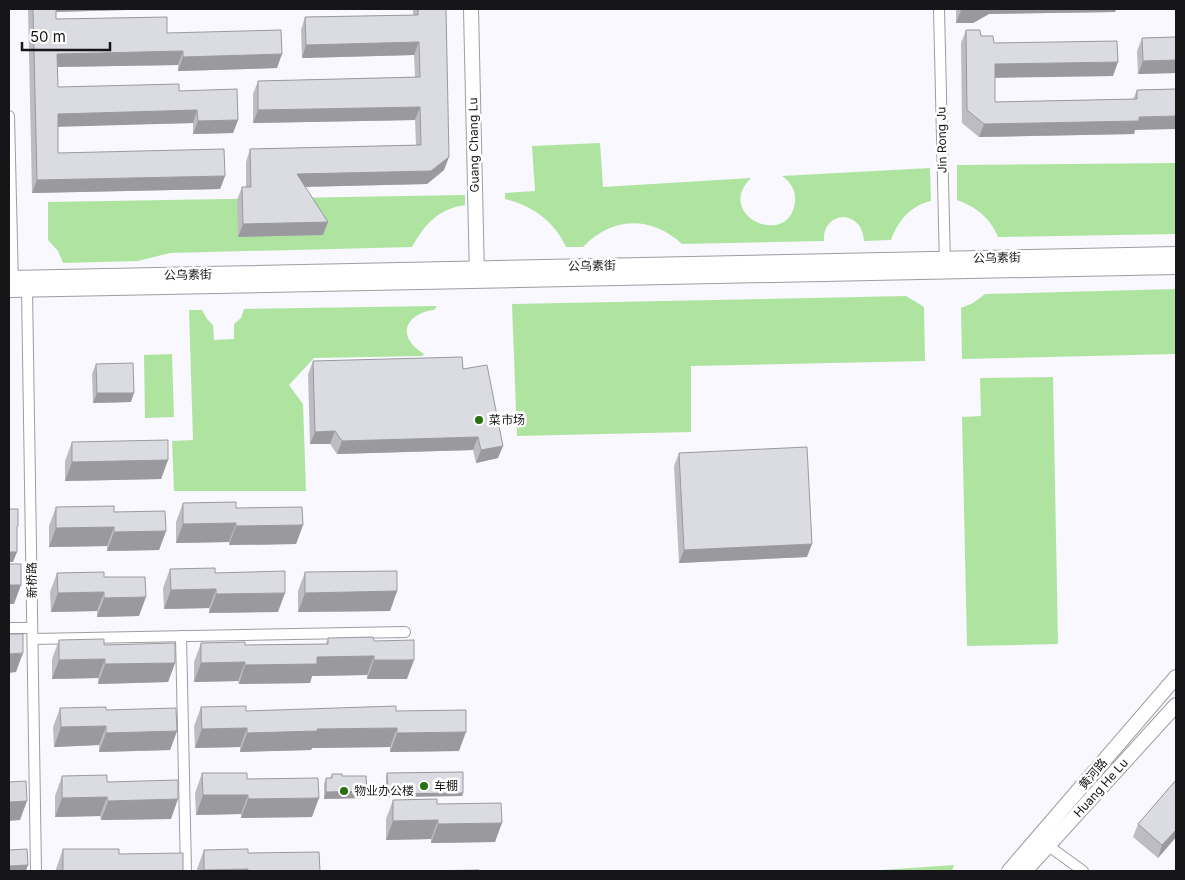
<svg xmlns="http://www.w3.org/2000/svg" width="1185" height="880" font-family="Inter,'Noto Sans SC',sans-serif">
<rect width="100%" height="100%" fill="#f8f8fe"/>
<g fill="#aee4a0">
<path d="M600 143 603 187 751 178C713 215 789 250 795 202 796 191 791 182 782 176L930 168 931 201C910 206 898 221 891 240L864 241C862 208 822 211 824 241L682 244C651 216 613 216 583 247H566C554 221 533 206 505 199V193L535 191 532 146Z"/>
<path d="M1176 163V234L998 237C990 218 978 208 957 200V165Z"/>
<path d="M465 195V205C438 209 425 224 412 247L170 253 138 261 63 263 58 251 48 240V202Z"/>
<polygon points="1176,289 1176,354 962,359 961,308 973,303 985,294"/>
<polygon points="906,296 924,307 925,361 691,366 691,432 517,436 512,304"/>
<path d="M437 306 434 310C417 311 397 326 412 344 415 348 420 351 424 354L422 356 314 358 289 385 303 404 306 491H174L172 441 193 440 189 310H202L207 319 213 325 214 340 234 339V324L241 318 244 309Z"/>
<polygon points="172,354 174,417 145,418 144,355"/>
<polygon points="1053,377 1058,644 967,646 962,417 981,416 980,378"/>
<polygon points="954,865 952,871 867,871"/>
</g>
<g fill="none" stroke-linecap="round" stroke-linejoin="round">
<defs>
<g id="street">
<polyline points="939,9 945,265"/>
<polyline points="9,116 13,285"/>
<polyline points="27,289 36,871"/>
<polyline points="9,628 32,628"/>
<polyline points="181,636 186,871"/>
<polyline points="33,639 405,632"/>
<polyline points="1043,842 1083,871"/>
</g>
<g id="secondary">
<polyline points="471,9 477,277"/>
<polyline points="9,278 1176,254"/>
<polyline points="9,290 1176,267"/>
<polyline points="1009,871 1176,677"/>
<polyline points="1025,871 1176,705"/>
</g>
</defs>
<use href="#street" stroke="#9d9da3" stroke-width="12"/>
<use href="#secondary" stroke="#9d9da3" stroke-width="16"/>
<use href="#street" stroke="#fff" stroke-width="10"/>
<use href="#secondary" stroke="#fff" stroke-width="14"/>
</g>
<g fill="#bcbcc2">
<polygon points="28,9 162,9 56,12 56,19 167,33 277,68 178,71 178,65 57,67 58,87 179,91 238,120 233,133 193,134 193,123 58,126 58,153 225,176 220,189 32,193"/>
<polygon points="413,9 446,9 444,170 427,184 305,187 323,235 238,237 237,200 242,187 246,187 246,162 250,149 416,145 415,120 253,123 253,94 258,81 415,77 414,55 302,58 301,30 305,17 413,15"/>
<polygon points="956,9 1116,9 1115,12 989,14 973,23 956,23"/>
<polygon points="966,30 981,36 994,43 1113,76 995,77 995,102 1133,99 1137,90 1176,89 1135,130 1134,134 979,137 962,123 961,43"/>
<polygon points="1176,37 1176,73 1138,74 1137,51 1142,38"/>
<polygon points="313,361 463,369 498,458 476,463 473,450 337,454 330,444 310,444 308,374"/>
<polygon points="96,364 131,402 93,403 92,374"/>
<polygon points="72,442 168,460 161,479 65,481 65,461"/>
<polygon points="679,453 807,557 679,563 674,466"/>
<polygon points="183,503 236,508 303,525 296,544 229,545 229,542 176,543 176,522"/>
<polygon points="56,507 114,512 166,531 159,550 107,551 107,546 49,547 49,526"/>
<polygon points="170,569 215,573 278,612 209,613 209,608 164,609 163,588"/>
<polygon points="305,572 397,591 390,611 298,612 298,591"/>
<polygon points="57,573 104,577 139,616 97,617 97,611 51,612 50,592"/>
<polygon points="328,638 374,641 407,679 367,679 367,675 312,676 310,683 239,684 238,681 194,682 194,662 201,643 245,645 326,644"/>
<polygon points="59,640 104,645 175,663 168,682 98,684 98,678 52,679 52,659"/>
<polygon points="201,707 246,711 396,711 459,751 390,752 390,747 312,748 311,750 240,752 240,747 195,748 194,726"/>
<polygon points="60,708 106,710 177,731 170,750 99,752 99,745 54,747 53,727"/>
<polygon points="202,773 247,779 312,817 241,818 241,814 196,815 195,793"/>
<polygon points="387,773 463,793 462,796 386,797 386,776"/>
<polygon points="332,774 342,776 367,791 364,798 324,799 324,784 326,778 330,778"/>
<polygon points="62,776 107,782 171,819 101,820 100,816 55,817 55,796"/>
<polygon points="1176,780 1176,837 1158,858 1133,837 1138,824"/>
<polygon points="393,800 437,804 495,842 431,843 431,839 386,840 386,819"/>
<polygon points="63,849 119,854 183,871 56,871 56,869"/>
<polygon points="204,850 248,853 320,871 197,871 197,869"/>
</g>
<g fill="#99999e">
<polygon points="52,9 162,9 51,12"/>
<polygon points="980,9 1116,9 1115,12 989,14 973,23 956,23 961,10"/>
<polygon points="419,42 414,55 302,58 306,45"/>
<polygon points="183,51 178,65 52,67 57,54"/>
<polygon points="282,54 277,68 178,71 183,57"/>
<polygon points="1176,60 1176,73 1138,74 1143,61"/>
<polygon points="1118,62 1113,76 990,78 995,64"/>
<polygon points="420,107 415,120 253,123 258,110"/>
<polygon points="197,110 193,123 53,127 58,114"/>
<polygon points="1176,116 1176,129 1135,130 1134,134 979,137 984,124"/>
<polygon points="238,120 233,133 193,134 198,121"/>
<polygon points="449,157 444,170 427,184 293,187 297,174"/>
<polygon points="225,176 220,189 32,193 37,180"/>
<polygon points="328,222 323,235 238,237 243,224"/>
<polygon points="97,393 134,393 131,402 93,403"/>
<polygon points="335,431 330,444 310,444 315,432"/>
<polygon points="478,437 473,450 337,454 342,441"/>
<polygon points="503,446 498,458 476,463 481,450"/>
<polygon points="168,460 161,479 65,481 72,462"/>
<polygon points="236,523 229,542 176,543 183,524"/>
<polygon points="303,525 296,544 229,545 236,526"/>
<polygon points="114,527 107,546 49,547 56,528"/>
<polygon points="166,531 159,550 107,551 114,532"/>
<polygon points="812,544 807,557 679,563 684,550"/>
<polygon points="9,552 17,552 13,562 9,562"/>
<polygon points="9,585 21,585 14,604 9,604"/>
<polygon points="216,589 209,608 164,609 171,590"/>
<polygon points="397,591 390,611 298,612 305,593"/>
<polygon points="104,592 97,611 51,612 58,593"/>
<polygon points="285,593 278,612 209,613 216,594"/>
<polygon points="146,597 139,616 97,617 104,598"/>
<polygon points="23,653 16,672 9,673 9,654"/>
<polygon points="374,656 367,675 312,676 310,683 239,684 245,665 317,657"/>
<polygon points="105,659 98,678 52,679 59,660"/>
<polygon points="374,660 414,660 407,679 367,679"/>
<polygon points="245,662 238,681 194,682 201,663"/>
<polygon points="175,663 168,682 98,684 105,664"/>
<polygon points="106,726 99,745 54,747 61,727"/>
<polygon points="247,728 240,747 195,748 202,729"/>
<polygon points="397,728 390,747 312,748 311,750 240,752 247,733 317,729"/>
<polygon points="177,731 170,750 99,752 106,733"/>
<polygon points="466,732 459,751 390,752 397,733"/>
<polygon points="367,791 364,798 324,799 326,792"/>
<polygon points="463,793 462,796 386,797 388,794"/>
<polygon points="203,795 248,795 241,814 196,815"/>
<polygon points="107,797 100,816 55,817 62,798"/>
<polygon points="319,798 312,817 241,818 248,799"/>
<polygon points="178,799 171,819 101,820 108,801"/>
<polygon points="27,801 20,820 9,821 9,802"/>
<polygon points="438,820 431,839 386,840 393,821"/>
<polygon points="502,823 495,842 431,843 438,824"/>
<polygon points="1176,830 1176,837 1158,858 1162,845"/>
<polygon points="28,865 26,871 9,871 9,866"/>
<polygon points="248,869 247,871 203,871 204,870"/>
</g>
<g fill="#dbdbe2" stroke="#99999e">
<polygon points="33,9 56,9 56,19 167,17 167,33 281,30 282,54 183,57 183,51 57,54 58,87 179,84 179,91 237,89 238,120 198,121 197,110 58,114 58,153 224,149 225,176 37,180"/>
<polygon points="418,9 446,9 449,157 431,171 297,174 328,222 243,224 242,187 251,187 250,149 421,145 420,107 258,110 258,81 420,77 419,42 306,45 305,17 418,15"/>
<polygon points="961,9 980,9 978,10 961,10"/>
<polygon points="966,30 980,30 981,36 993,36 994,43 1117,41 1118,62 995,64 995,102 1137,99 1137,90 1176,89 1176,116 1139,117 1139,121 984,124 967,110"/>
<polygon points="1176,37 1176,60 1143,61 1142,38"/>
<polygon points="462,357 463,369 487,365 503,446 481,450 478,437 342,441 335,431 315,432 313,361"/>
<polygon points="133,363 134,393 97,393 96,364"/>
<polygon points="168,440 168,460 72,462 72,442"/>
<polygon points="807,447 812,544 684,550 679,453"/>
<polygon points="236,502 236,508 302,507 303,525 236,526 236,523 183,524 183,503"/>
<polygon points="114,506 114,512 165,511 166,531 114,532 114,527 56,528 56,507"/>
<polygon points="9,509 18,509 18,526 17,526 17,552 9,552"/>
<rect x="9" y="564" width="12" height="21"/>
<polygon points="215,568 215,573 285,571 285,593 216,594 216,589 171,590 170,569"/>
<polygon points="397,571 397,591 305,593 305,572"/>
<polygon points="104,572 104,577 145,577 146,597 104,598 104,592 58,593 57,573"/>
<polygon points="9,634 23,634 23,653 9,654"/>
<polygon points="373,637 374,641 414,640 414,660 374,660 374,656 317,657 317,664 245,665 245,662 201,663 201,643 245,642 245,645 328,644 328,638"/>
<polygon points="104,639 104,645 175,643 175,663 105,664 105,659 59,660 59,640"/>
<polygon points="246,706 246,711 396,706 396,711 466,710 466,732 397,733 397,728 317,729 318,731 247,733 247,728 202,729 201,707"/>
<polygon points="106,707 106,710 176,708 177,731 106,733 106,726 61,727 60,708"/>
<polygon points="463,772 463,793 388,794 387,773"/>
<polygon points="202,773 247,773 247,779 318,778 319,798 248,799 248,795 203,795"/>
<polygon points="332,774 342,774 342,776 366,776 367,791 326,792 326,778 332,778"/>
<polygon points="107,775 107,782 178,780 178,799 108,801 107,797 62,798 62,776"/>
<polygon points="1176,780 1176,830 1162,845 1138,824"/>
<polygon points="26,781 27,801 9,802 9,782"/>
<polygon points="437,799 437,804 501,803 502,823 438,824 438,820 393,821 393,800"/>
<polygon points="27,849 28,865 9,866 9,850"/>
<polygon points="63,849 119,849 119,854 183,853 183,871 63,871"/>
<polygon points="248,849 248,853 319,852 320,871 248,871 248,869 204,870 204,850"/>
<polygon points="479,870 479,871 423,871"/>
</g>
<g fill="#286f0e" stroke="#fff" stroke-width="2">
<circle cx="479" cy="420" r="5"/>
<circle cx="424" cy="786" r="5"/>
<circle cx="344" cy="791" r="5"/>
</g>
<g text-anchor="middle" stroke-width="5" stroke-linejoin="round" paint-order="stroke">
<g font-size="12" fill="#161618" stroke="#fff">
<text transform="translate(942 140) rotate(-91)" y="4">Jin Rong Ju</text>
<text transform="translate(474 145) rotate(-91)" y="4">Guang Chang Lu</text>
<text transform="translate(997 258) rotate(-1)" y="4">公乌素街</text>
<text transform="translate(592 266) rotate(-1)" y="4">公乌素街</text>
<text transform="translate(188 275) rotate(-1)" y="4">公乌素街</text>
<text transform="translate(32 580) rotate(-91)" y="4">新桥路</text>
<text transform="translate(1093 774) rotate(-50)" y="4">黄河路</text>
<text transform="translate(1101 788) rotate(-48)" y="4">Huang He Lu</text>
</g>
<g font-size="12" fill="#161618" stroke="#fff" text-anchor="start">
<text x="489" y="424">菜市场</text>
<text x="434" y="790">车棚</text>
<text x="354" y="795">物业办公楼</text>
</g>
</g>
<rect width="1185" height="880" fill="none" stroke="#161618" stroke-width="20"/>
<path d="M22 42v8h88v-8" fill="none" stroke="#161618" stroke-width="2.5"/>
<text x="30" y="42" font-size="15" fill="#161618" stroke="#ffffff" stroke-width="4" paint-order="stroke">50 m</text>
</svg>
